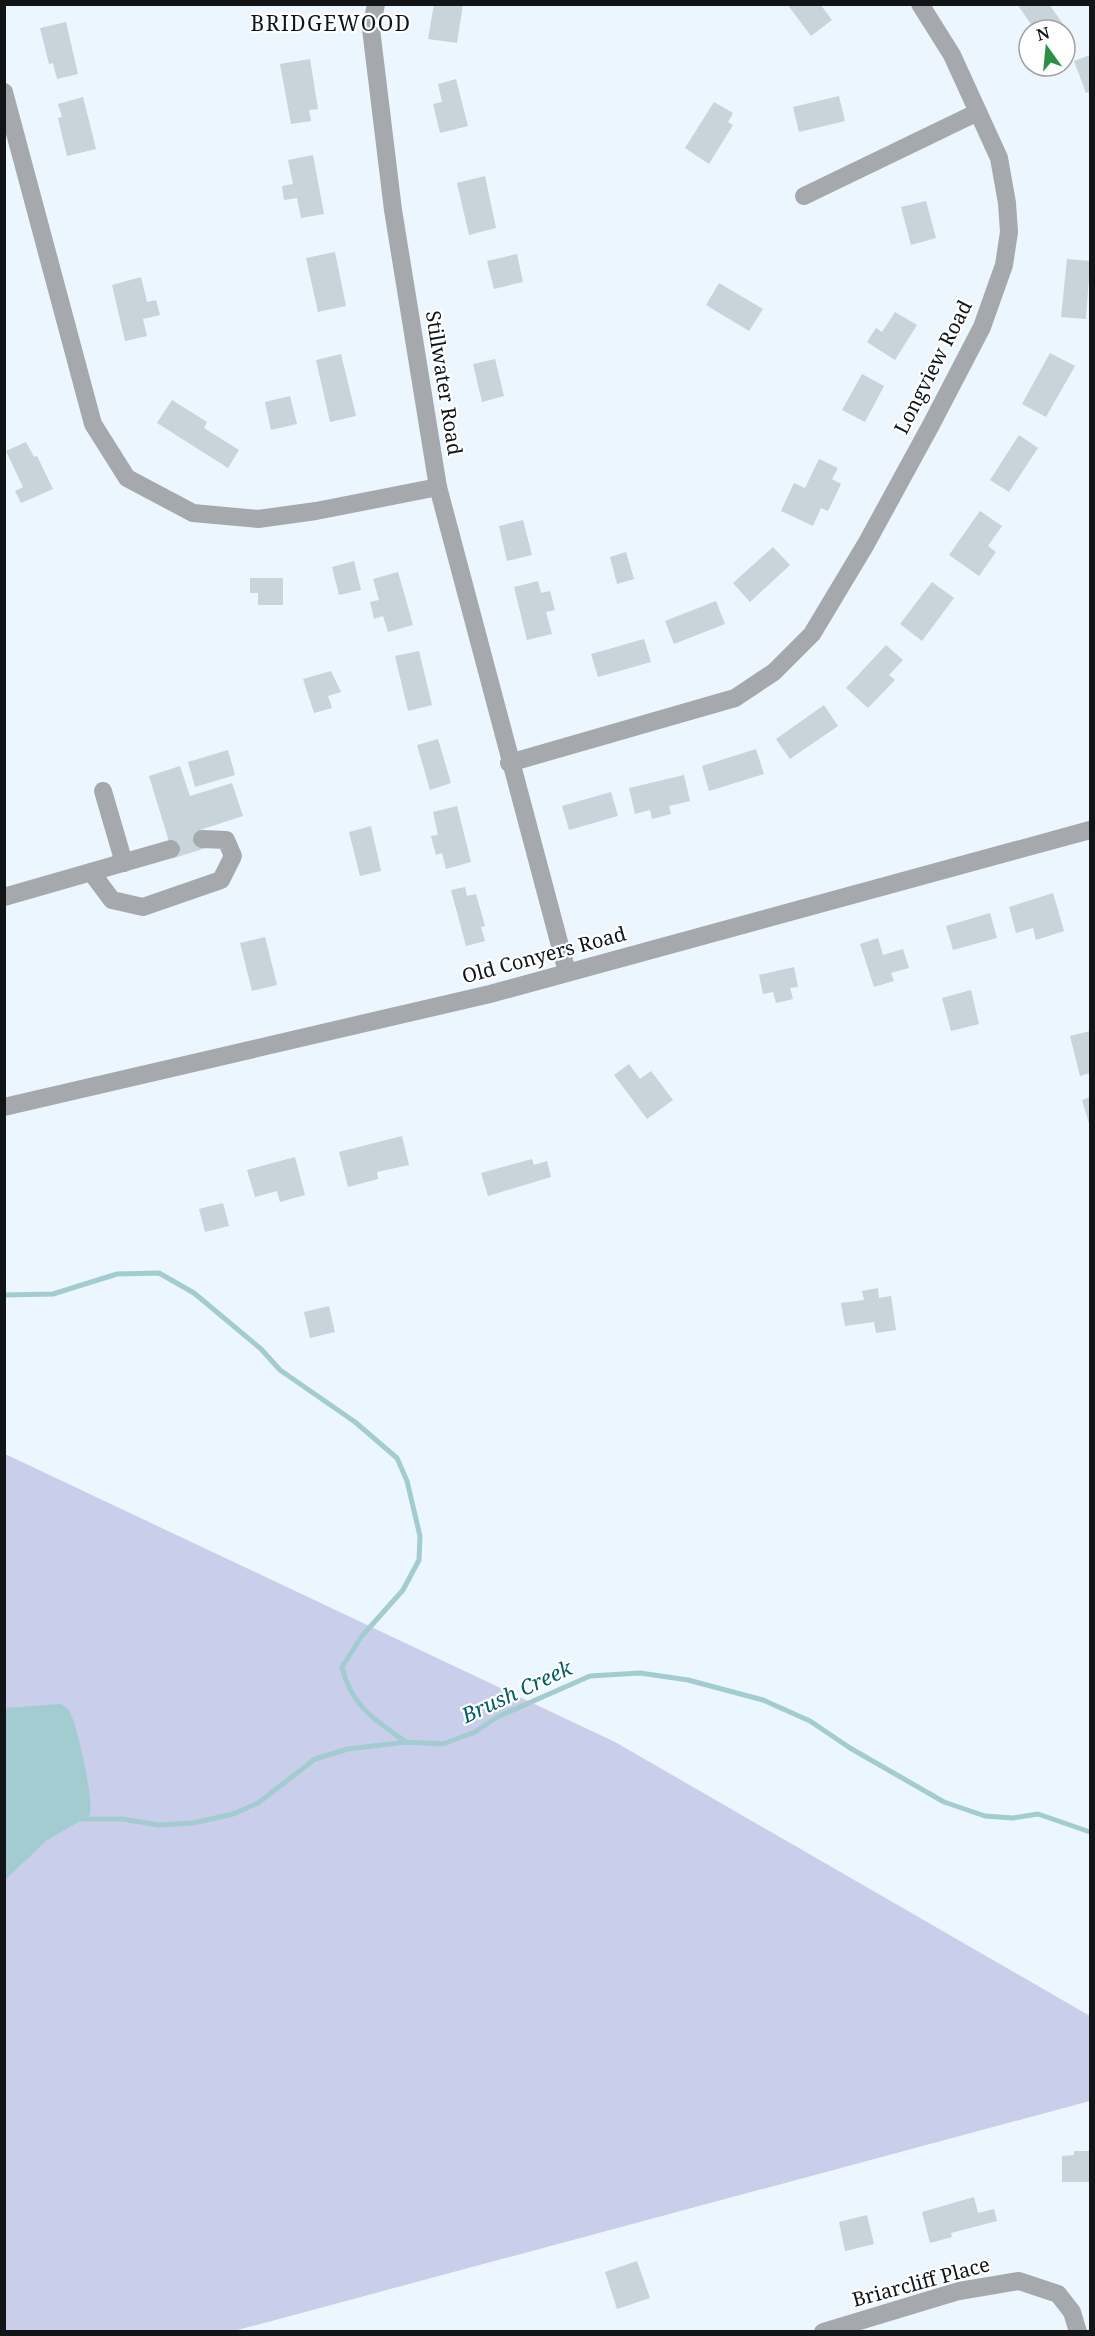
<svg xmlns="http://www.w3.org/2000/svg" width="1095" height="2336" font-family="'Noto Serif',serif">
<rect width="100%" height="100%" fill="#ebf6fe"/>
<polygon fill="#c9cfeb" points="5,1454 615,1742 1090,2016 1090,2101 234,2331 5,2332"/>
<path fill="#a3ccd0" d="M60 1704C63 1706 66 1707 68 1709 77 1720 94 1802 90 1815L46 1841 5 1880V1708Z"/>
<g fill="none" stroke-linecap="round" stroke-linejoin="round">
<g stroke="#a3ccd0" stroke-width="5">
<path d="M4 1295 53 1294 117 1274 159 1273 194 1293 261 1349 280 1370 355 1422 397 1458 407 1481 420 1536 419 1560 403 1590 362 1636 342 1667C351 1706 375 1720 406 1742"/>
<polyline points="81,1819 122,1819 159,1825 193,1823 233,1814 258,1803 315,1759 348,1749 406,1742 443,1744 475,1732 497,1717 590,1676 640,1673 688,1680 763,1700 810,1721 850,1748 944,1802 985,1816 1013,1818 1038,1814 1090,1832"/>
</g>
</g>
<g fill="#c7d4d9">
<polygon points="434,4 463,4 457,43 428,39"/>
<polygon points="787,4 820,4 832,20 811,36"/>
<polygon points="1017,4 1049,4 1065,27 1060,30 1035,30"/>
<polygon points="66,22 78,74 57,79 53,63 49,64 40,28"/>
<polygon points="1090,55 1090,92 1086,93 1074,61"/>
<polygon points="310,59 318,109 309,110 311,121 291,124 280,64"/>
<polygon points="456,79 468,126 440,133 433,104 442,102 438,84"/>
<polygon points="839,96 845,121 799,132 793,107"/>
<polygon points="83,97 96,149 67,156 58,118 62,117 58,104"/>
<polygon points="714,102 733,113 728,122 733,125 709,164 685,148"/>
<polygon points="313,155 324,214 301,218 297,198 284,200 282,186 293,184 288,160"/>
<polygon points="485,176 496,228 469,235 457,183"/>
<polygon points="926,201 936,238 911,245 901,207"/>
<polygon points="335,252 346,306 318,312 306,258"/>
<polygon points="517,254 523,282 494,289 487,261"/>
<polygon points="1067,259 1090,261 1086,319 1061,317"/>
<polygon points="141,277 147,302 156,300 160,315 143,319 147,336 125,341 112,285"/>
<polygon points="719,283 763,309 749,331 706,305"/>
<polygon points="895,312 917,325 895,360 867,342 876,328 882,332"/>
<polygon points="1050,353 1075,366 1046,417 1022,404"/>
<polygon points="341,354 356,416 330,422 316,360"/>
<polygon points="495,359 504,396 482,402 473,364"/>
<polygon points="862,374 884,386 865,422 842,410"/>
<polygon points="290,396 297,424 271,430 265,402"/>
<polygon points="172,400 207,422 204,428 239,450 228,468 157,423"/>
<polygon points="1019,435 1038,448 1009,492 990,480"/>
<polygon points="26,442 34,457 37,456 53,489 21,503 15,491 23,487 6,451"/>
<polygon points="819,459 838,468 832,479 841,484 828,511 821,508 813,526 781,511 794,483 805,488"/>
<polygon points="980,511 1002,526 988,546 996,552 979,576 949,555"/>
<polygon points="523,520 532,555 507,561 499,526"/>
<polygon points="773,547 790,565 750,602 733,583"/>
<polygon points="626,552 634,579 617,584 610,557"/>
<polygon points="354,561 361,590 339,595 332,567"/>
<polygon points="398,572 413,625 388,632 383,616 374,619 370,602 379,600 373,579"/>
<polygon points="250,578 283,578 283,605 258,605 258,593 250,593"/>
<polygon points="538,581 541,593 550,591 555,610 546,612 552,634 527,640 514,587"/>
<polygon points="932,582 954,598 922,641 900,624"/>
<polygon points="716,601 725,624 674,644 665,621"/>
<polygon points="644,639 651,662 598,677 591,654"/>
<polygon points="886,645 903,660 889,675 895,680 868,708 846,688"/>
<polygon points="419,651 432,705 408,711 395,656"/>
<polygon points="331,671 341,692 328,696 332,708 314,713 303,679"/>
<polygon points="824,705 838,726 790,759 776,739"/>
<polygon points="438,739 451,783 430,790 417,745"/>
<polygon points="756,749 764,774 709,791 702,766"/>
<polygon points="228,750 235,775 195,787 188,762"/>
<polygon points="180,766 190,796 232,783 243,816 200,830 206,848 174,858 149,776"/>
<polygon points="684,775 690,801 669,806 671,814 652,819 650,810 635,814 629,788"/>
<polygon points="611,792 618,816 569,830 562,806"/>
<polygon points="457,806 471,862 446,869 442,853 436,855 431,836 438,835 433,812"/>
<polygon points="371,826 381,871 360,876 349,832"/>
<polygon points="465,887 467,896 476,894 485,926 481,927 485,941 466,946 451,890"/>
<polygon points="1053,893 1064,931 1036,940 1033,928 1016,933 1009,907"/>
<polygon points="990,913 997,938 953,950 946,926"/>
<polygon points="265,937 277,985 252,991 240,943"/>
<polygon points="878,938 883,955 903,949 909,968 891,973 894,981 874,987 860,944"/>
<polygon points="794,967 798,987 790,988 793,999 776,1003 773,992 763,994 759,975"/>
<polygon points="971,990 979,1024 951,1031 942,998"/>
<polygon points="1090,1031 1090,1073 1080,1076 1070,1036"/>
<polygon points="629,1064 640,1079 651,1071 673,1100 647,1119 614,1075"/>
<polygon points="1090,1097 1090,1127 1082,1100"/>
<polygon points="402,1136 409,1165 377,1172 378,1179 348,1187 339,1152"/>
<polygon points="295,1157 305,1195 280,1202 277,1191 255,1197 247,1170"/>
<polygon points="532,1159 534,1165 547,1161 551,1177 488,1196 481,1173"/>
<polygon points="223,1203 229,1226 205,1232 199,1209"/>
<polygon points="878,1288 879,1298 891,1296 896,1330 876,1333 874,1322 845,1326 841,1303 864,1300 862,1291"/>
<polygon points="329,1306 335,1332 310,1338 304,1312"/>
<polygon points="1074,2151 1090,2151 1090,2182 1062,2182 1062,2156 1074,2155"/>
<polygon points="974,2197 978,2213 994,2209 997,2221 951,2233 952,2237 930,2243 922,2212"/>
<polygon points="867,2215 874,2244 845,2251 839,2222"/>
<polygon points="637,2261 650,2298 617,2309 605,2272"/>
</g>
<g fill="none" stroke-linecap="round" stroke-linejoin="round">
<polyline stroke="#cad4dc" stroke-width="18" stroke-dasharray="18 9" stroke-linecap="butt" points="171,849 202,839"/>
<g stroke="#a5a8ac" stroke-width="18">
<polyline points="376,4 371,29 393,210 438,487 567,972"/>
<polyline points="4,92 93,424 127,478 193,513 258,519 316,511 438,487"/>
<polyline points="804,196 978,112"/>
<polyline points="509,763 735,698 774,672 812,634 866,544 931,425 982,327 1004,265 1009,232 1007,203 999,158 952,55 920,4"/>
<polyline points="103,791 124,863"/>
<polyline points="91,872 112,900 143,907 221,880 233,856 226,840 202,839"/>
<polyline points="4,897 171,849"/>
<polyline points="4,1107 490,994 1090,830"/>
<polyline points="823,2332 959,2291 1019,2281 1058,2294 1072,2312 1078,2332"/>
</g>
</g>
<g text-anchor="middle" stroke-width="4.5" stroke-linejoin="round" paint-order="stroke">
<g font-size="20" fill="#111518" stroke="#fff">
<text transform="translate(933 367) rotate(-63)" y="7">Longview Road</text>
<text transform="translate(444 383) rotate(81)" y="7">Stillwater Road</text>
<text transform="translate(544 955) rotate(-15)" y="7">Old Conyers Road</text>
<text transform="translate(921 2282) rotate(-15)" y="7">Briarcliff Place</text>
</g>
<g font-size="21" letter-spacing="1.5" fill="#111518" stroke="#fff">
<text x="331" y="31">BRIDGEWOOD</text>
</g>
<g font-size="21" font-style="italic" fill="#025d64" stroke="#fff">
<text transform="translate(517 1692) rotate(-25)" y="7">Brush Creek</text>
</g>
</g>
<rect width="1095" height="2336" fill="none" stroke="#111518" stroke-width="12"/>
<g transform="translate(1047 48) rotate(345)"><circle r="28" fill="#ffffff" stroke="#a0a1a3" stroke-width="1.5"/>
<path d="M0-4.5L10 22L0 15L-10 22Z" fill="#2b9046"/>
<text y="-9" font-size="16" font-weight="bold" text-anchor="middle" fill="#111518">N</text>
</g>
</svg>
